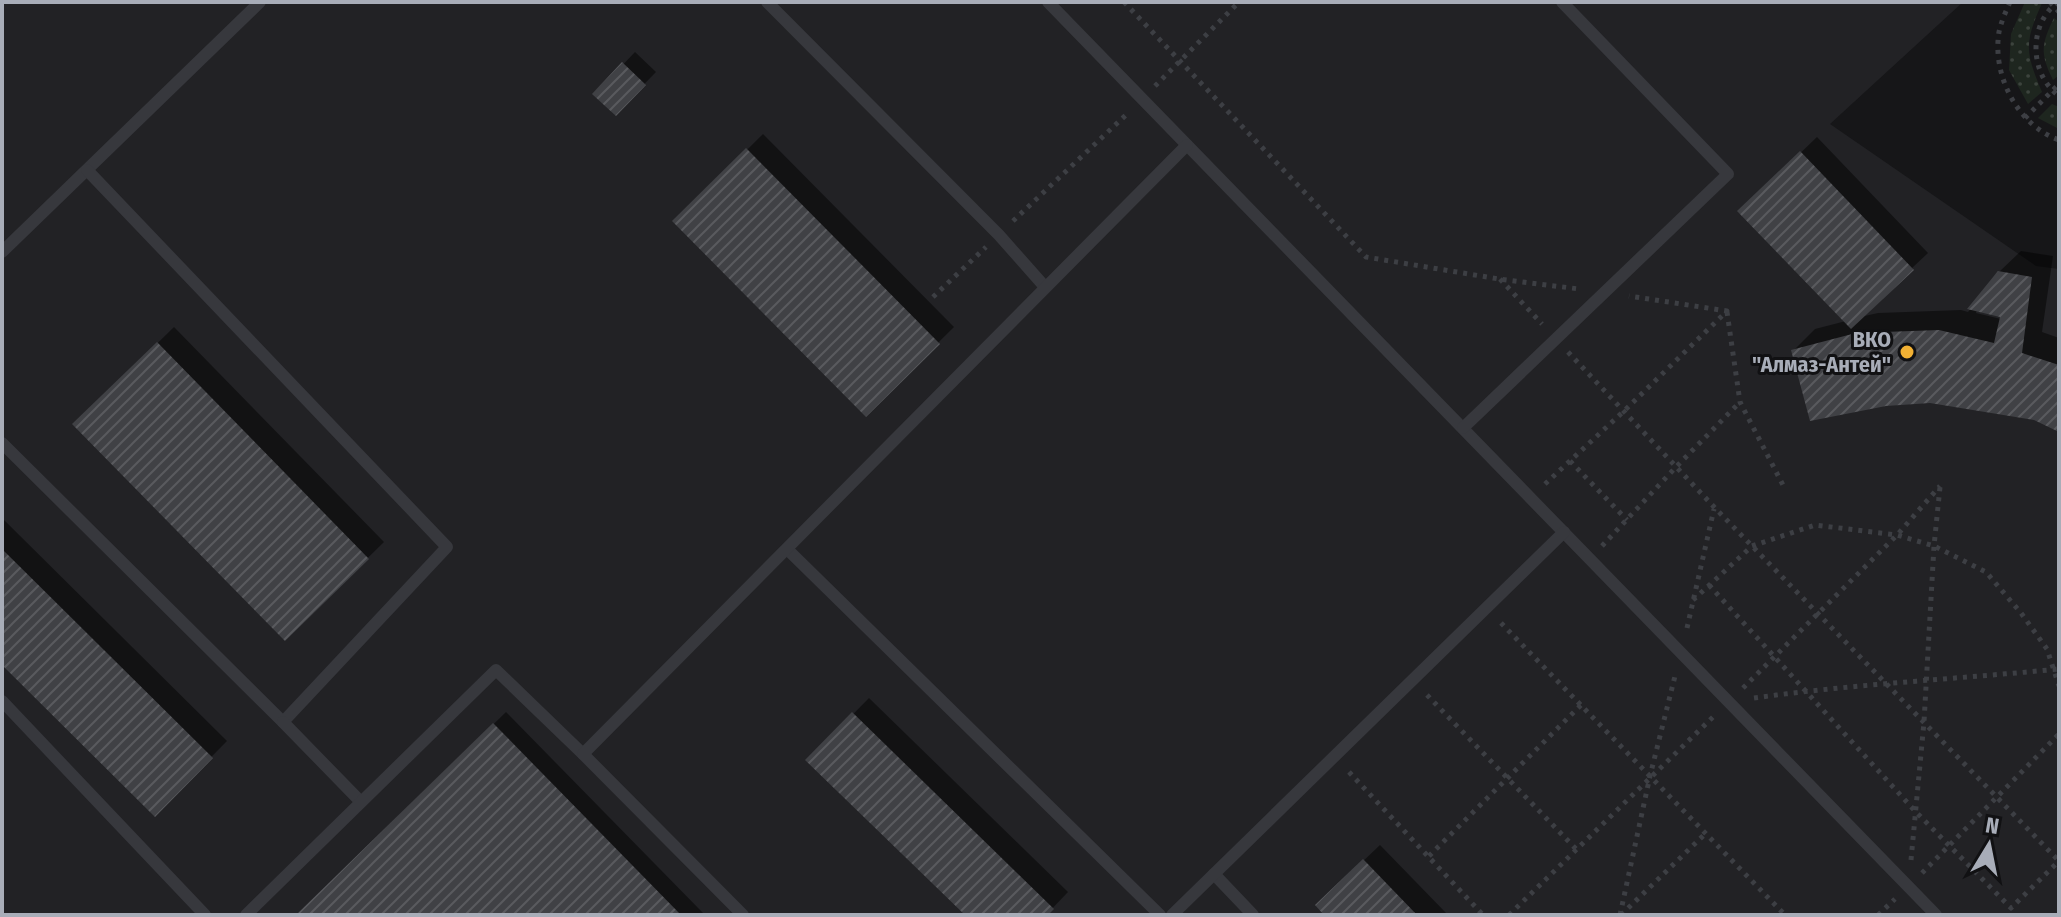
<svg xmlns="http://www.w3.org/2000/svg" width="2061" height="917" font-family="'Fira Sans Condensed',sans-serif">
<defs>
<pattern id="grass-dots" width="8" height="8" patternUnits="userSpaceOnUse" patternTransform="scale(2)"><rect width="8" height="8" fill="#1e261f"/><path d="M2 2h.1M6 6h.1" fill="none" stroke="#3c433d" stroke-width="1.8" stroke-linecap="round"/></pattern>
<pattern id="building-hatch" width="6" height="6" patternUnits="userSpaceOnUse" patternTransform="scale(2)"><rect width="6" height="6" fill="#404145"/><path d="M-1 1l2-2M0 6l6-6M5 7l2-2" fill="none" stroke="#595a5e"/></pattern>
</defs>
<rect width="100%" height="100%" fill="#161618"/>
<polygon fill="#222225" points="2,2 1963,2 1830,124 2036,266 2059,269 2059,915 2,915"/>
<g fill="url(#grass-dots)">
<path d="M2025 2 2042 3C2024 43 2025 52 2042 92L2028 104 2009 70 2011 34Z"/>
<path d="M2054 18 2059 22V75L2053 80C2040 54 2041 44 2054 18Z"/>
<polygon points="2052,104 2059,107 2059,129 2038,118"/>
</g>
<g fill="#0007" fill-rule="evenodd">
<polygon points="635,52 656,72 616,113 595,94"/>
<polygon points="763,134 954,327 866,414 675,221"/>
<path d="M1817 137 1928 253 1860 317 1878 313 1961 310 1968 312 1999 272 2021 251 2053 256 2042 332 2059 338V430L2035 418 1794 350 1815 329 1846 321 1740 211ZM1977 310 2002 315 2001 319 1976 313Z"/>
<polygon points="174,327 384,542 285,639 75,424"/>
<polygon points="2,518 227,741 155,814 2,662"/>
<polygon points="869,698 1068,892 1046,915 968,915 808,760"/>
<polygon points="506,712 705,915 298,915"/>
<polygon points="1380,845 1448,915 1327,915 1317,905"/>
</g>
<g fill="url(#building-hatch)">
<polygon points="622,62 646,85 616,116 592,94"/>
<polygon points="746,148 940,344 866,417 672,221"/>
<polygon points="1800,151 1914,270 1851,329 1737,211"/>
<polygon points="1998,271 2032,277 2022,353 2059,365 2059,432 2034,420 1930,403 1886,406 1810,421 1791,350 1856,333 1939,330 1994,343 2000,317 1967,309"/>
<polygon points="157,342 369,559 285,641 72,424"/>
<polygon points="2,549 213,758 155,817 2,665"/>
<polygon points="852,712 1054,909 1048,915 965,915 805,760"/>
<polygon points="493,723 681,915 296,915"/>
<polygon points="1363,859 1417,915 1324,915 1315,905"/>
</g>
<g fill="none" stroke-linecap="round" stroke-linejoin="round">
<g stroke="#3d3f44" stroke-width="5" stroke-dasharray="4 6" stroke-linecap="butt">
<polyline points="1124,2 1366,257 1499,279 1579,289"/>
<path d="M2010 2C2006 11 2001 22 1999 32 1992 75 2017 125 2059 140"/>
<polyline points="2050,2 2059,12"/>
<path d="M2058 2C2028 24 2029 74 2059 96"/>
<polyline points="1155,86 1239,2"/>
<polyline points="2025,118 2059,84"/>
<polyline points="1013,221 1128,113"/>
<polyline points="1500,279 1542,324"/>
<polyline points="933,297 986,247"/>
<polyline points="1727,312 1740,402 1785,489"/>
<polyline points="1568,352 1715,508 2059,861"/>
<polyline points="1570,461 1627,520"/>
<polyline points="1545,484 1624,411 1727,311 1629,296"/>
<polyline points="1602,546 1676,467 1740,402"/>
<polyline points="1709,585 1915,811 2011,908 2059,861"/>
<polyline points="1693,600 1752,546 1815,525 1897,535 1934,546 1986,572 2021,613 2047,649 2059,686"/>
<polyline points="1501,623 1785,915"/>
<polyline points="1687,628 1714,509"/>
<polyline points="1743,688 1897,535 1940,486"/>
<polyline points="1427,695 1576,849"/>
<path d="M1754 698C1855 684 1957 679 2059 669"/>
<polyline points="1349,772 1483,915"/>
<polyline points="1429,856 1581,705"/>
<polyline points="1911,860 1924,722 1934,546 1940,487"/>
<polyline points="1922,873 2059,734"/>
<polyline points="1509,915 1715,715"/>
<polyline points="1620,915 1650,776 1675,676"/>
<polyline points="1621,915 1706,833"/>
<polyline points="1878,915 1895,899"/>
</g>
<g stroke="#37383d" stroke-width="12">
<polyline points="767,2 999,235 1045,287"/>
<polyline points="1048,2 1936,915"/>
<polyline points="2,252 260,2"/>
<polyline points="1463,428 1728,174 1562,2"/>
<polyline points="2,443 283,722 447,547 87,170"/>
<polyline points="787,549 1160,915"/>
<polyline points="2,701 205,915"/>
<polyline points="283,722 361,802"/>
<polyline points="1214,874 1253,915"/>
<polyline points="246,915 496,670 583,754"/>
<polyline points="743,915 583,754 1187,145"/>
<polyline points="1172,915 1564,532"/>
</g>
</g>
<circle fill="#f2b134" stroke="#111113" stroke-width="3" cx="1907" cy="352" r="8"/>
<g text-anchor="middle" stroke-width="6" stroke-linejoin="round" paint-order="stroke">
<g font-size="22" font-weight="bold" fill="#a8adb8" stroke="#111113" text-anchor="end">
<text x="1891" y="347">ВКО<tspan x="1891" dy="25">"Алмаз-Антей"</tspan></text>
</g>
</g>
<rect width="2061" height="917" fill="none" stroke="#a8adb8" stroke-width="8"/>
<g transform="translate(1989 845) rotate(10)" stroke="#111113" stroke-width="6" paint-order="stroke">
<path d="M0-6L14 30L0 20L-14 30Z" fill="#a8adb8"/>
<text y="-12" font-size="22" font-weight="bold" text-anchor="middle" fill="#a8adb8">N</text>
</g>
</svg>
